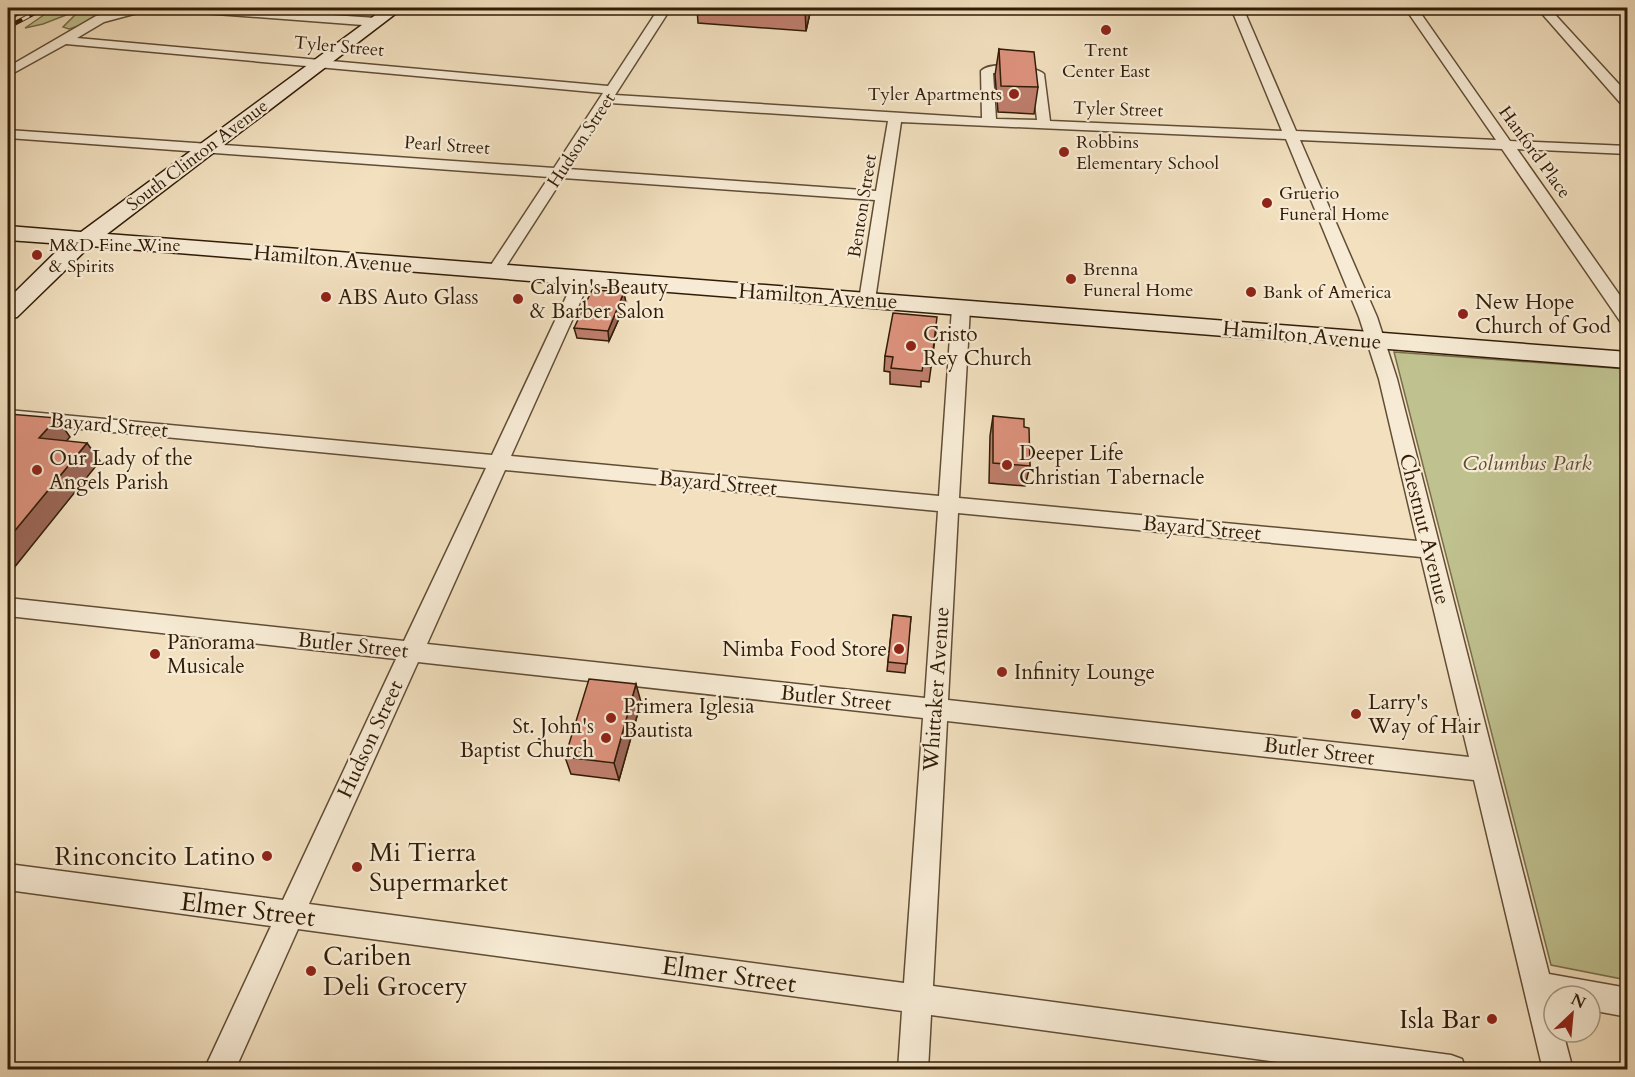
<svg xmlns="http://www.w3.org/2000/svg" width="1635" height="1077" font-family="Cardo,serif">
<rect width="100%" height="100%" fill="#f2e0bf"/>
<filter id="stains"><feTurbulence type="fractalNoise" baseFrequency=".00333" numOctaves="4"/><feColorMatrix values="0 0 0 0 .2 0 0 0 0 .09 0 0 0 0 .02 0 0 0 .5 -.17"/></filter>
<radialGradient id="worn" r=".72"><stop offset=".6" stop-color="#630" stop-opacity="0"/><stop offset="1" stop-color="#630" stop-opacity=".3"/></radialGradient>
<g fill="#bfc18f" stroke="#786e4b" stroke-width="1.5">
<polygon points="54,8 84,8 43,24 25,28"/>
<polygon points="95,8 134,8 69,29 63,27 76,14"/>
<polygon points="1394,352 1627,369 1627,980 1551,965"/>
</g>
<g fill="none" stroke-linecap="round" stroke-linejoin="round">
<defs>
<g id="street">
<path d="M129 8H147L145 11 104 22 77 38 608 86 659 8H671L615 95 982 118 981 71C989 61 1035 65 1044 74L1050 121 1282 131 1231 8H1243L1296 131 1496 140 1405 8H1417L1510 141 1628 146V154L1517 149 1628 307V325L1622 324 1502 149 1300 140 1377 317 1397 379 1549 974 1628 988V1017L1590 1010V996H1554V1032H1563L1573 1070H1543L1474 780 947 721 933 986 1451 1055 1462 1059 1466 1070H1336L931 1015 928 1070H898L902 1011 298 929 235 1070H204L271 926 8 890V864L283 900 396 659 8 616V598L404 641 486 468 8 422V410L492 455 575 278 583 273 591 278 511 456 939 496 952 308 955 304H967L970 308 959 498 1417 541 1379 379 1359 317 1286 139 901 122 875 300 873 304H861L859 300 875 200 563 178 503 271 495 276 487 271 549 177 8 138V130L554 168 603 93 66 44 8 76V67L96 16ZM993 73 1032 76 1037 120 996 119ZM610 103 888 121 876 191 568 169ZM505 470 938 511 925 698 427 644ZM958 513 1421 557 1469 757 948 700ZM418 662 923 718 904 983 309 904Z"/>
<polygon points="183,8 230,8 376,18 382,22 376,26 189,12"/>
<polygon points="1537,8 1549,8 1628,94 1628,107 1623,106"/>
</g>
<polygon id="secondary" points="385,8 403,8 107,234 1628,352 1628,368 90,246 17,317 8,319 8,299 64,244 8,240 8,226 81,232"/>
<polygon id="highway" points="8,8 26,8 24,12 8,18"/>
</defs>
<use href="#street" stroke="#614d35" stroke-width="3"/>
<use href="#secondary" stroke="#311c07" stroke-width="3"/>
<use href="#highway" stroke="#311c07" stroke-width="3"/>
<use href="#street" fill="#f7ebd5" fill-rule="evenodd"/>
<use href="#secondary" fill="#f7ebd5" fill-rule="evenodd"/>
<use href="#highway" fill="#e9c080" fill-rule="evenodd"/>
<defs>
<polyline id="rail" points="8,27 44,8"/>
</defs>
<use href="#rail" stroke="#311c07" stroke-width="4.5"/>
<use href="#rail" stroke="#f7ebd5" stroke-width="3" stroke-dasharray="8" stroke-linecap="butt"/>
</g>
<g fill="#be7e6c" stroke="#311c07" stroke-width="1.5">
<polygon points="697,8 810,8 810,13 806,31 698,23"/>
<polygon points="999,49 1038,87 1034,114 998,112 995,75"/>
<polygon points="626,303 609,341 577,338 574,328"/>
<polygon points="936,332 929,382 921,381 921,387 890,384 890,372 884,371 885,356"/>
<polygon points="993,416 1024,427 1030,466 1025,486 989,483 990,436"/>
<polygon points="893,615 911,617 905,673 887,671"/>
<polygon points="641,702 619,780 571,774 565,757"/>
</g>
<g fill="#9b6658" stroke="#311c07" stroke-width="1.5">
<polygon points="805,8 810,8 810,13 806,31"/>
<polygon points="624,292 626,303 609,341 608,331"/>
<polygon points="57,418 70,437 53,456 39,438"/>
<polygon points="87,443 100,461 9,574 8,572 8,539"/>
<polygon points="636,684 641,702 619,780 614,763"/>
</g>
<g fill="#dd927d" stroke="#311c07" stroke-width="1.5">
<polygon points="999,49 1034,52 1038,87 1001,86"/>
<polygon points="592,290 624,292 608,331 574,328"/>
<polygon points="893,313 937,317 931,367 923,366 922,371 891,368 893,357 885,356"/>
<polygon points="9,414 57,418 39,438 87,443 8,539 8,416"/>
<polygon points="993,416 1024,419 1024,427 1029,428 1030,466 993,463"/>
<polygon points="893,615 911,617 907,664 888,662"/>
<polygon points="589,679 636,684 614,763 565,757"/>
</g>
<g fill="#8f2418" stroke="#f7ebd5" stroke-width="2">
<circle cx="1106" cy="30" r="6"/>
<circle cx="1014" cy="94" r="6"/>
<circle cx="1064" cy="152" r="6"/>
<circle cx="1267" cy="203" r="6"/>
<circle cx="37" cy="255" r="6"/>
<circle cx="1071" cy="279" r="6"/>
<circle cx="1251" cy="292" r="6"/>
<circle cx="326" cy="297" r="6"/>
<circle cx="518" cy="299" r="6"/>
<circle cx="1463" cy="314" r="6"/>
<circle cx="911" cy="346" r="6"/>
<circle cx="1007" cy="465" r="6"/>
<circle cx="37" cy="470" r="6"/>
<circle cx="899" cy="649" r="6"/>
<circle cx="155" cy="654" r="6"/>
<circle cx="1002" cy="672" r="6"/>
<circle cx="1356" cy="714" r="6"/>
<circle cx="611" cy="718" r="6"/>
<circle cx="606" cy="738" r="6"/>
<circle cx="267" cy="856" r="6"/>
<circle cx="357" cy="867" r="6"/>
<circle cx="311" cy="971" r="6"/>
<circle cx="1492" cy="1019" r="6"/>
</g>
<g text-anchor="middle" stroke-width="4.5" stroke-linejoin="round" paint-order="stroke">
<g font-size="18" fill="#311c07" stroke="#f7ebd5">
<text transform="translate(339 46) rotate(5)" y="6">Tyler Street</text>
<text transform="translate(1118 109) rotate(2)" y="6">Tyler Street</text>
<text transform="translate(581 140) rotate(-57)" y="6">Hudson Street</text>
<text transform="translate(447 145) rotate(4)" y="6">Pearl Street</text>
<text transform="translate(1535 152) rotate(54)" y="6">Hanford Place</text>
<text transform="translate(197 155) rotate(-37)" y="6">South Clinton Avenue</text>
<text transform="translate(862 206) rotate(-81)" y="6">Benton Street</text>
</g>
<g font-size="18" fill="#311c07" stroke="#f7ebd5" text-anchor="start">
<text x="1106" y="56" text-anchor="middle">Trent<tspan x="1106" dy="21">Center East</tspan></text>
<text x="1002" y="100" text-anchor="end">Tyler Apartments</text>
<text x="1076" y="148">Robbins<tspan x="1076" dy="21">Elementary School</tspan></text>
<text x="1279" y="199">Gruerio<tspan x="1279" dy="21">Funeral Home</tspan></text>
<text x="49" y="251">M&amp;D Fine Wine<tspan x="49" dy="21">&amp; Spirits</tspan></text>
<text x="1083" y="275">Brenna<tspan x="1083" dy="21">Funeral Home</tspan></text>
<text x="1263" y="298">Bank of America</text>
</g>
<g font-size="21" fill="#311c07" stroke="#f7ebd5">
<text transform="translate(333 259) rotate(5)" y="7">Hamilton Avenue</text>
<text transform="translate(818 296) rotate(4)" y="7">Hamilton Avenue</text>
<text transform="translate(1302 335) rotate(5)" y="7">Hamilton Avenue</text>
<text transform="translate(109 425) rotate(5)" y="7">Bayard Street</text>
<text transform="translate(718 483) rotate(5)" y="7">Bayard Street</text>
<text transform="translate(1202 528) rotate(5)" y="7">Bayard Street</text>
<text transform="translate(1425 529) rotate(76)" y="7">Chestnut Avenue</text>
<text transform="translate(353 645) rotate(6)" y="7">Butler Street</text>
<text transform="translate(936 689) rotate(-86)" y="7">Whittaker Avenue</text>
<text transform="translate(836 698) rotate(6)" y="7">Butler Street</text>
<text transform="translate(370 739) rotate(-65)" y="7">Hudson Street</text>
<text transform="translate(1319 751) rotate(7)" y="7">Butler Street</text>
</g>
<g font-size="21" fill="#311c07" stroke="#f7ebd5" text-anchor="start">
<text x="530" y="294">Calvin's Beauty<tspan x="530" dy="24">&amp; Barber Salon</tspan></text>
<text x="338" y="304">ABS Auto Glass</text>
<text x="1475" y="309">New Hope<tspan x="1475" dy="24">Church of God</tspan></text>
<text x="923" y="341">Cristo<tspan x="923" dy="24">Rey Church</tspan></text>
<text x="1019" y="460">Deeper Life<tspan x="1019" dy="24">Christian Tabernacle</tspan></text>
<text x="49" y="465">Our Lady of the<tspan x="49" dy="24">Angels Parish</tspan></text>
<text x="167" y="649">Panorama<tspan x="167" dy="24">Musicale</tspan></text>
<text x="887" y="656" text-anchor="end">Nimba Food Store</text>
<text x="1014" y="679">Infinity Lounge</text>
<text x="1368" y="709">Larry's<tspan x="1368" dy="24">Way of Hair</tspan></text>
<text x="623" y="713">Primera Iglesia<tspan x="623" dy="24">Bautista</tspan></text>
<text x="594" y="733" text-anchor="end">St. John's<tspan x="594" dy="24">Baptist Church</tspan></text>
</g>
<g font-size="21" font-style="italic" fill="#5c4e30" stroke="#f7ebd5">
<text x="1527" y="470">Columbus Park</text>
</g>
<g font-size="26" fill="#311c07" stroke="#f7ebd5" text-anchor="start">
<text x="369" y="861">Mi Tierra<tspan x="369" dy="30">Supermarket</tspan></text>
<text x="255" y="865" text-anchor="end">Rinconcito Latino</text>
<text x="323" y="965">Cariben<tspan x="323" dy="30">Deli Grocery</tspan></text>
<text x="1480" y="1028" text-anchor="end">Isla Bar</text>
</g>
<g font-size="26" fill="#311c07" stroke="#f7ebd5">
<text transform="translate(248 909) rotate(7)" y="9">Elmer Street</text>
<text transform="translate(729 974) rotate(8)" y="9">Elmer Street</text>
</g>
</g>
<rect width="1635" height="1077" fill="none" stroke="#f2e0bf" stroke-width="30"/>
<rect x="9" y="9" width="1617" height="1059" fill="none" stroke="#311c07" stroke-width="3"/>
<rect x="15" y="15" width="1605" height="1047" fill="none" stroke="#311c07" stroke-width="1.5"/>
<g transform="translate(1572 1014) rotate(26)"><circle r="28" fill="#f7ebd5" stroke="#a89883" stroke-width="1.5"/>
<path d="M0-4.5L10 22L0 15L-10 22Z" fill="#8f2418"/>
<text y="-9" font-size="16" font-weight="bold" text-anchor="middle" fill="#311c07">N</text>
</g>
<rect width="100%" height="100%" filter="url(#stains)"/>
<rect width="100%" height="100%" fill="url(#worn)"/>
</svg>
